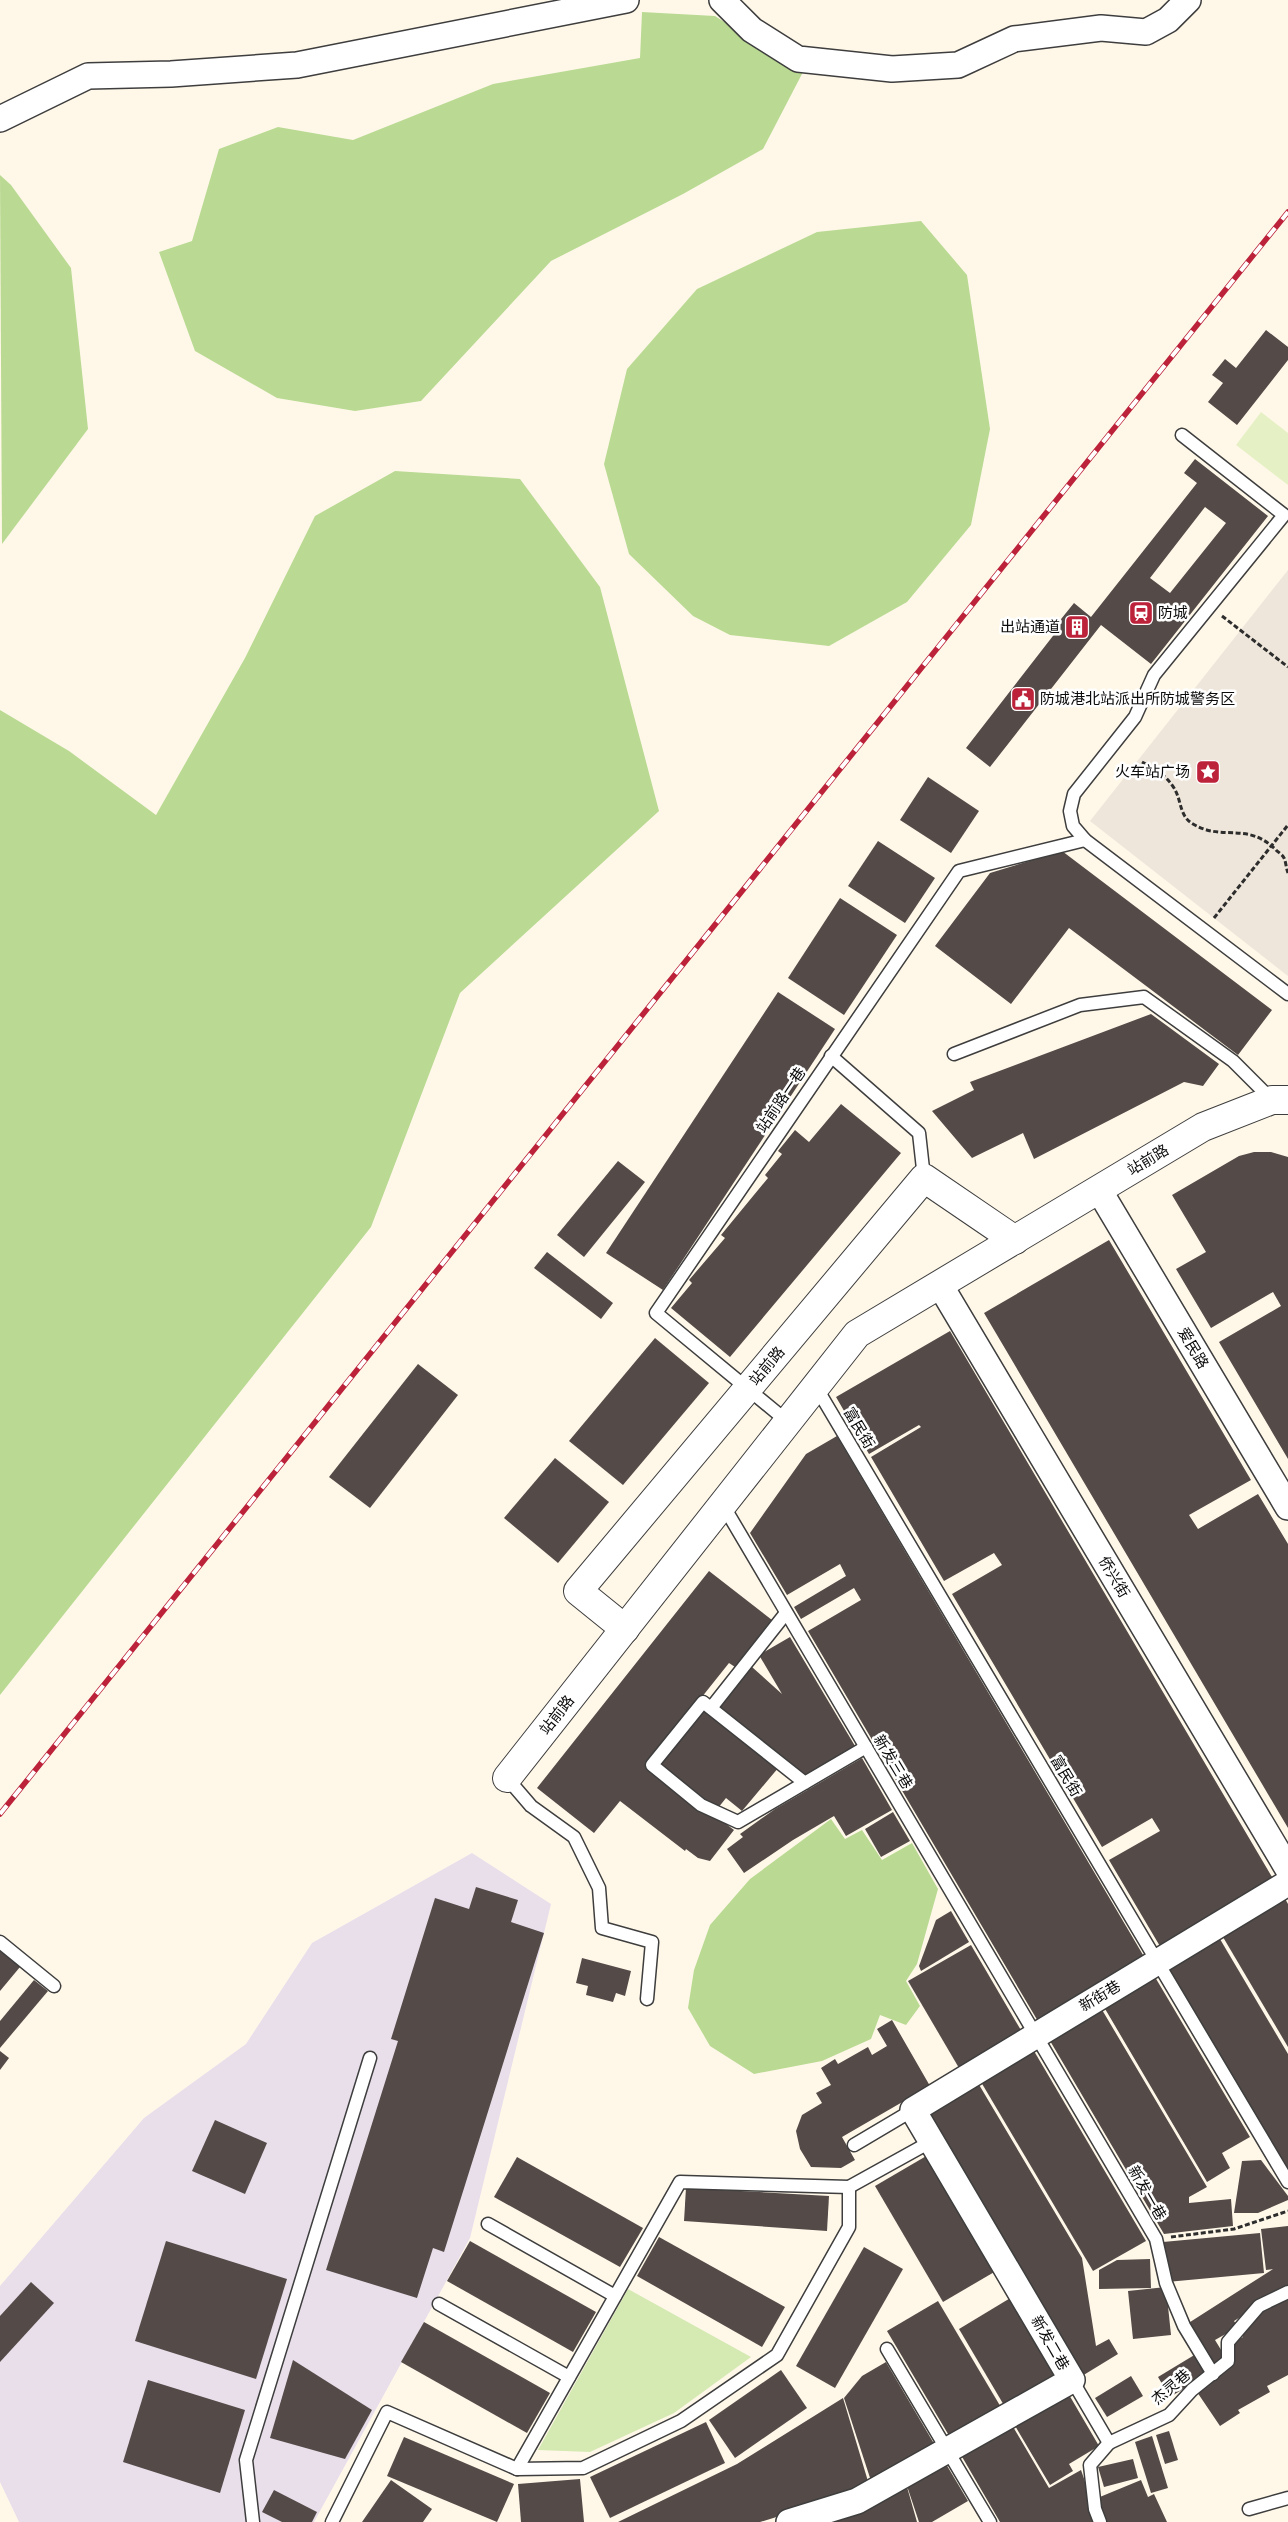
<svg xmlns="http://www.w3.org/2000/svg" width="1288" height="2522" font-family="Literata,'Noto Sans SC',serif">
<rect width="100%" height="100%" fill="#fff8e9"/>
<polygon fill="#e8dfeb" points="472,1853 551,1904 470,2238 314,2522 19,2522 0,2482 0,2286 144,2118 246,2044 312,1943"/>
<polygon fill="#d5e9b3" points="628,2289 751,2357 674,2413 590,2452 538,2450"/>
<g fill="#bada93">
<polygon points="642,12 715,16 803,72 763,149 683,194 551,261 421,401 355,411 277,398 195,351 159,252 192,241 219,149 278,127 353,140 493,84 640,58"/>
<polygon points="0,175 11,185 71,268 88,429 2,544"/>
<polygon points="921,221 967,275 990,429 971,525 907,602 829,646 730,635 693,616 629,554 604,464 627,369 697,289 817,232"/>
<polygon points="395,471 520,479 600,587 659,811 460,993 371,1227 0,1695 0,710 69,751 156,815 245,658 315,516"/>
<polygon points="831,1819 845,1839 862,1830 882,1860 912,1843 938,1889 917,1964 906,1981 920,2006 906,2025 880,2015 871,2039 822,2061 754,2074 710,2046 688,2008 694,1970 710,1925 750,1879"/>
</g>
<polygon fill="#e6f0c5" points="1261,412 1288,433 1288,485 1236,445"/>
<polygon fill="#eee6da" points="1288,570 1288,976 1090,821"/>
<g fill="#544b48" fill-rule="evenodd">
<polygon points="1266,330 1288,347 1288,360 1237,425 1208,402 1223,383 1212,375 1225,359 1236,368"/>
<path d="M1195 459 1268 516 1151 664 1101 625 990 767 966 748 1056 632 1053 629 1074 603 1091 617 1197 483 1184 473ZM1205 507 1226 523 1170 593 1150 578Z"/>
<polygon points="928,777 979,811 951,853 900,820"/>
<polygon points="878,841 935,878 905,923 848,886"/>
<polygon points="1062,851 1272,1010 1238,1055 1069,928 1011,1004 935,946 990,873"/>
<polygon points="840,898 897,935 844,1015 788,978"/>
<polygon points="778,992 835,1029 663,1290 606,1253"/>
<polygon points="1151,1014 1219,1064 1203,1086 1184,1082 1034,1159 1023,1133 972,1158 932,1111 974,1090 970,1082"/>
<polygon points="841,1104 901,1153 730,1357 671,1308 692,1283 689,1280 725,1238 721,1235 768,1178 765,1175 782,1154 778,1151 795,1130 809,1142"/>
<polygon points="1254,1152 1271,1152 1288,1157 1288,1459 1219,1342 1281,1306 1273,1292 1211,1328 1176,1269 1206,1252 1172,1195 1239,1156"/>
<polygon points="618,1161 645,1182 584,1257 557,1235"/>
<polygon points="1109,1240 1251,1480 1189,1515 1198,1529 1258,1494 1288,1544 1288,1828 984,1313"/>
<polygon points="547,1252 613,1303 601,1319 534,1268"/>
<polygon points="950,1331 1275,1882 1161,1948 1109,1860 1160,1831 1152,1818 1102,1847 952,1594 1002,1565 994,1553 944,1581 871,1457 921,1427 919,1425 869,1454 836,1397"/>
<polygon points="655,1338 709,1383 623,1485 569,1441"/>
<polygon points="418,1364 458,1395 370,1508 329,1477"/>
<polygon points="837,1436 1146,1960 1039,2023 808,1631 861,1600 854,1588 801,1619 794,1607 846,1576 840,1564 787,1595 750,1533 806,1454"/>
<polygon points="555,1458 609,1502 558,1563 504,1518"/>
<polygon points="709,1571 772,1620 735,1667 729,1663 646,1767 711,1817 713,1814 734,1830 710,1861 698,1858 686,1849 685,1851 620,1801 594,1833 537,1788"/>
<polygon points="790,1637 855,1746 803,1776 718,1708 752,1667 782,1694 759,1655"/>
<polygon points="704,1706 779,1767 742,1811 726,1798 718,1808 703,1801 657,1764"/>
<polygon points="862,1758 892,1810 846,1836 834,1816 793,1840 744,1873 727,1849 743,1837 740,1834 775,1809"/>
<polygon points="893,1812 910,1841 881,1857 865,1829"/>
<polygon points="476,1887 518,1900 511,1922 544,1933 444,2252 433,2248 417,2298 326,2270 398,2041 391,2039 435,1898 469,1909"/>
<polygon points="1283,1895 1288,1904 1288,2047 1220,1932"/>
<polygon points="951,1911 969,1942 921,1971 919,1966 936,1920"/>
<polygon points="1217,1934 1288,2054 1288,2170 1166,1964"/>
<polygon points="971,1945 1022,2032 959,2068 908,1981"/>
<polygon points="0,1951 20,1967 0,1991"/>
<polygon points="582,1958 631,1971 625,1996 616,1993 613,2002 586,1995 588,1986 576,1983"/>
<polygon points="1152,1972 1250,2137 1222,2153 1230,2168 1207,2182 1101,2002"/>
<polygon points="34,1980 48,1991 0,2048 0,2021"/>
<polygon points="1098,2003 1207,2187 1189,2197 1189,2203 1231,2199 1233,2226 1164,2234 1046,2034"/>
<polygon points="892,2020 930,2086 842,2137 855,2160 841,2168 811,2167 800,2149 796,2131 802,2115 822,2103 816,2093 831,2085 821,2068 835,2059 838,2064 868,2047 872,2055 887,2046 877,2029"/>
<polygon points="0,2051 9,2058 0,2070"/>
<polygon points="1034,2051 1146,2241 1093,2271 981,2082"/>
<polygon points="978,2083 1082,2258 1096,2346 1109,2339 1118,2354 1082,2376 927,2114"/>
<polygon points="215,2120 267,2143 245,2194 192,2171"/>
<polygon points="928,2155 996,2271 943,2302 875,2186"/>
<polygon points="517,2157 643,2228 620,2267 494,2197"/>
<polygon points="1261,2160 1288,2196 1288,2200 1258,2213 1234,2213 1242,2161"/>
<polygon points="686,2188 829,2196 827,2231 684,2221"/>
<polygon points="1288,2226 1288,2288 1234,2321 1238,2327 1215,2340 1226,2358 1213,2367 1187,2324 1273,2269 1266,2270 1261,2229"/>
<polygon points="1260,2233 1264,2273 1167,2282 1163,2242"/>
<polygon points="659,2237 785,2307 762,2347 637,2276"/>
<polygon points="166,2241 287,2279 256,2379 135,2341"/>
<polygon points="470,2241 596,2312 573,2352 447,2281"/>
<polygon points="864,2247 903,2269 835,2388 796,2366"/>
<polygon points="1150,2259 1151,2288 1099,2289 1099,2270 1117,2260"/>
<polygon points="31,2282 54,2303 0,2362 0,2316"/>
<polygon points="1166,2287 1171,2335 1133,2339 1128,2291"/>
<polygon points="1288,2295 1288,2375 1267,2386 1270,2392 1238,2410 1240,2413 1220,2426 1195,2389 1232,2365 1230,2344 1243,2337 1240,2332 1252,2325 1249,2319 1263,2312 1261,2308"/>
<polygon points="1012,2297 1059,2376 1005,2407 959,2329"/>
<polygon points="938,2301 1002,2409 951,2439 887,2331"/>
<polygon points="424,2322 550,2393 527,2433 401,2362"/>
<polygon points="1196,2354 1208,2374 1170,2397 1158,2377"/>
<polygon points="293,2360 372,2410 345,2459 270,2438"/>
<polygon points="886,2362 936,2447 872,2484 844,2398 862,2376"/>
<polygon points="781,2370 807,2408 735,2458 709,2420"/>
<polygon points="1131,2376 1143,2396 1107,2417 1095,2398"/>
<polygon points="148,2380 245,2410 220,2493 123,2462"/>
<polygon points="1068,2393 1099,2446 1069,2464 1073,2471 1050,2485 1014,2424"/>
<polygon points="843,2398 870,2488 760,2522 618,2522 737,2464"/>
<polygon points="706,2422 725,2463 610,2518 590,2477"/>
<polygon points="1012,2425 1049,2488 1081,2470 1099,2522 1000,2522 961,2455"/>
<polygon points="1169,2431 1178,2460 1165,2464 1156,2435"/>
<polygon points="1152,2436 1168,2488 1151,2493 1135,2442"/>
<polygon points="404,2437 514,2484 497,2522 387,2476"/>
<polygon points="1133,2459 1138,2478 1104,2487 1098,2467"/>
<polygon points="946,2464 968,2501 932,2522 919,2522 907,2486"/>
<polygon points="580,2479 584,2522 521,2522 518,2484"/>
<polygon points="391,2480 432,2509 423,2522 362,2522"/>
<polygon points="1141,2480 1148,2497 1154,2494 1167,2522 1101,2522 1095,2499"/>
<polygon points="907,2487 917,2522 828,2522"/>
<polygon points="274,2490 317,2512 312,2522 282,2522 262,2512"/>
</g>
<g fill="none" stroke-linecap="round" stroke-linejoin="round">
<defs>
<g id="service">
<polyline points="1182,435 1284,515 1154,675 1135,717 1074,794 1070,811 1073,826 1085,840 1288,994"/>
<polyline points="954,1054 1080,1005 1144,997 1233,1061 1272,1100"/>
<polyline points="831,1056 919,1133 924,1178"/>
<polyline points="816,1387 1288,2182"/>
<polyline points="788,1422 656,1313 959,871 1085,840"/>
<polyline points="723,1505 1156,2239 1166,2283 1184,2326 1213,2374"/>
<polyline points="711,1708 786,1613"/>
<polyline points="507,1778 531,1806 574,1837 599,1888 602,1928 652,1942 647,1999"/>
<polyline points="805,1783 703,1702 652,1765 701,1805 738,1822 866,1747"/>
<polyline points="0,1942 54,1986"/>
<polyline points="854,2145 913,2110"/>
<polyline points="488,2224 615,2296"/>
<polyline points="439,2304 569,2377"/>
<polyline points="887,2349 990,2522"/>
<polyline points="1072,2380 1109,2443 1169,2415 1192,2390 1228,2361 1228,2342 1259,2306 1288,2292"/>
<polyline points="517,2469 680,2182 849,2187 932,2141"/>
<polyline points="1249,2509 1288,2498"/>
<polyline points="253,2522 246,2460 370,2058"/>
<polyline points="332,2522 387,2412 517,2469 583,2468 681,2421 777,2355 849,2227 849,2187"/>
<polyline points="1100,2522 1095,2509 1090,2465 1109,2443"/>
</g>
<g id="minor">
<polyline points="722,0 752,30 798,59 892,69 958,65 1014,39 1101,28 1146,32 1168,20 1188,0"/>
<polyline points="0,119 88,76 171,74 297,65 626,0"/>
<polyline points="1099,1190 1288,1507"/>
<polyline points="940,1285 1288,1869"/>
<polyline points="789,2522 857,2501 1072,2380 913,2110 1288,1883"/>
</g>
<g id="tertiary">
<polyline points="625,1629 578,1591 924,1178 1015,1240"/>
<polyline points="507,1778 857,1334 1203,1127 1272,1100 1288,1100"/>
</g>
</defs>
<use href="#service" stroke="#3e3e3e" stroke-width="15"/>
<use href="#minor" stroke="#3e3e3e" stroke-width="28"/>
<use href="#tertiary" stroke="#3e3e3e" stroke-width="30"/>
<g stroke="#2d2d2d" stroke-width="3" stroke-dasharray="5 2.5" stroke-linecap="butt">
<polyline points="1222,616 1288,667"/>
<path d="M1142 762C1155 769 1166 775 1174 788 1182 801 1179 816 1193 824 1223 842 1247 821 1276 850 1278 852 1283 855 1284 858 1286 862 1286 868 1288 873"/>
<polyline points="1214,918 1288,825"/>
<polyline points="1171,2237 1234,2229 1288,2211"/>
</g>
<use href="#service" stroke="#fff" stroke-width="12"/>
<use href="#minor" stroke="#fff" stroke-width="25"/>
<use href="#tertiary" stroke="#fff" stroke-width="28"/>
<defs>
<polyline id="rail" points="0,1814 1288,212"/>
</defs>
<use href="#rail" stroke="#bc223a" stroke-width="5.5"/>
<use href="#rail" stroke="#fff" stroke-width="4" stroke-dasharray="11" stroke-linecap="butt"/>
</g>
<defs>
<symbol id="station-square" viewBox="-11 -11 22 22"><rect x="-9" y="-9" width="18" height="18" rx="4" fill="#bc223a" stroke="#fff"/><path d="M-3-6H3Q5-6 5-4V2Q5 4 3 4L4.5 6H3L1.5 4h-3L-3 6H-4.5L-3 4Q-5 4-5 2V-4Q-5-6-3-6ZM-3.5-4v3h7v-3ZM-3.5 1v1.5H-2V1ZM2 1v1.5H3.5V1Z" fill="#fff"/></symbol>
<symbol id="building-square" viewBox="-11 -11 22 22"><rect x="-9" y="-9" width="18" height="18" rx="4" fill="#bc223a" stroke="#fff"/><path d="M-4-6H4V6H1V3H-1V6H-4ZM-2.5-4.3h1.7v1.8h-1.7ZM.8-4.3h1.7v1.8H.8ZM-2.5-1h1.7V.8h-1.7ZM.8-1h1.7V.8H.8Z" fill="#fff"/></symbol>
<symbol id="civic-square" viewBox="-11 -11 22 22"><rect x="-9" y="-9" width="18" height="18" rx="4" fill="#bc223a" stroke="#fff"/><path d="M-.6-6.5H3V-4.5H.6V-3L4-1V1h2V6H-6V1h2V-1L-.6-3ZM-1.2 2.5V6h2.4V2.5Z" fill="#fff"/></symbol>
<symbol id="sight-square" viewBox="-11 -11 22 22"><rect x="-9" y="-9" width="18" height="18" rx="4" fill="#bc223a" stroke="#fff"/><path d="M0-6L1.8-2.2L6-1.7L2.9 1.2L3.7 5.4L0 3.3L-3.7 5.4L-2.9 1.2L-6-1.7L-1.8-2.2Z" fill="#fff"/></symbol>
</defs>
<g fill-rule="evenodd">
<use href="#station-square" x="1127" y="599" width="28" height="28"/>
<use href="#building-square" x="1063" y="613" width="28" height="28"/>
<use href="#civic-square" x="1009" y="685" width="28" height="28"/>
<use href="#sight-square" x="1194" y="758" width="28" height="28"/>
</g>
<g text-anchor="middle" stroke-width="5" stroke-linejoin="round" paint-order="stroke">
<g font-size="15" fill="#0b0b0b" stroke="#fff" text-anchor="start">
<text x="1158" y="618">防城</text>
<text x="1060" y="632" text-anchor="end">出站通道</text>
<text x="1040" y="704">防城港北站派出所防城警务区</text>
<text x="1190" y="777" text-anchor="end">火车站广场</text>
</g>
<g font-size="15" fill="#0b0b0b" stroke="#fff">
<text transform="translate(781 1100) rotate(-56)" y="5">站前路一巷</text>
<text transform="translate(1148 1160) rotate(-31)" y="5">站前路</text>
<text transform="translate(1193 1348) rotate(59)" y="5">爱民路</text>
<text transform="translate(767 1366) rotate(-50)" y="5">站前路</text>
<text transform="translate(859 1428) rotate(59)" y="5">富民街</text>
<text transform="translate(1114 1577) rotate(59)" y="5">侨兴街</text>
<text transform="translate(557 1715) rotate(-52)" y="5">站前路</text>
<text transform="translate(893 1762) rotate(59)" y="5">新发三巷</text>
<text transform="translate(1066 1776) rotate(59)" y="5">富民街</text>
<text transform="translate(1100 1996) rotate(-31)" y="5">新街巷</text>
<text transform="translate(1147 2193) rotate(60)" y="5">新发一巷</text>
<text transform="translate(1050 2343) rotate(60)" y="5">新发二巷</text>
<text transform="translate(1171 2387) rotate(-40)" y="5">杰灵巷</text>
</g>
</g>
</svg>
